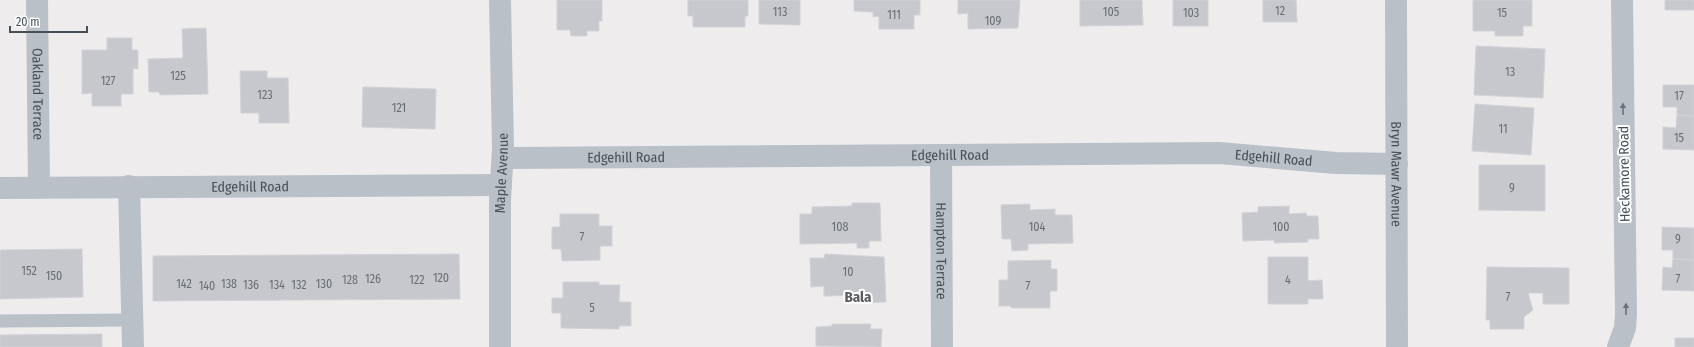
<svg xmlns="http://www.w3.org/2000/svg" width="1694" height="347" font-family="'Fira Sans Condensed',sans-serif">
<rect width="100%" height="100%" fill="#eeecec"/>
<g fill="#c7c8ce" stroke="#d1d2d7">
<polygon points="557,0 602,0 602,21 599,21 599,31 587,31 587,36 571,36 570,30 557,30"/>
<polygon points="688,0 748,0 748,16 745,16 745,27 693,27 693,16 688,16"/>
<polygon points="759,0 800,0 800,25 759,24"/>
<polygon points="854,0 920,0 920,15 914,15 914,29 879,29 879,16 873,17 873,12 854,11"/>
<polygon points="958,0 1020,0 1018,28 968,29 968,13 958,14"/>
<polygon points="1080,0 1142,0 1143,25 1080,26"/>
<rect x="1173" y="0" width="35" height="26"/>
<polygon points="1263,0 1296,0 1297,22 1263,22"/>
<polygon points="1473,0 1532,0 1532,26 1523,26 1523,36 1495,36 1495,31 1473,31"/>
<rect x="1665" y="0" width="29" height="10"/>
<polygon points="206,28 208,94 160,95 159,92 149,92 148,59 183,58 182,29"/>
<polygon points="107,38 132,38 132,50 138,50 138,69 133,68 133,94 121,94 121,106 92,106 92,93 82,94 82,50 107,50"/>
<polygon points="1476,46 1545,49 1543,98 1474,95"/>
<polygon points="240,71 267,71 267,78 288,78 289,123 259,123 259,113 241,113"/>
<polygon points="1663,85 1694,85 1694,116 1677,115 1677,107 1663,107"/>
<polygon points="363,87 436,89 435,129 362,127"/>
<polygon points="1475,104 1534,108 1531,155 1472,151"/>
<polygon points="1677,115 1694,116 1694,150 1663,149 1663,127 1676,128"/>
<polygon points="1479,165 1545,165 1545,211 1479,210"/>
<polygon points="852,203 880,203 881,241 869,241 869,248 857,248 857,243 800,244 800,214 812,214 812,207 852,206"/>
<polygon points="1030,204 1030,210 1055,209 1055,215 1072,215 1073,243 1028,244 1028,250 1012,251 1011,239 1002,239 1001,205"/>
<polygon points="1289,206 1289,214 1306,213 1307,216 1318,216 1319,239 1308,239 1308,242 1274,243 1274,240 1243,241 1242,213 1258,212 1258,207"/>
<polygon points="560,214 599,214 599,226 612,226 612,246 600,246 600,260 562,261 561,249 552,249 552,227 560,227"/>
<polygon points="1662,227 1694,228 1694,260 1673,259 1673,250 1662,250"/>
<polygon points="82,249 83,297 0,299 0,250"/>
<polygon points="459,254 460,299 153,301 153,256"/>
<polygon points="825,254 884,257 886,302 858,303 858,295 824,296 824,286 811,287 810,258 824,258"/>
<polygon points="1268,257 1308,257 1308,281 1322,280 1323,299 1308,299 1308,304 1268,304"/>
<polygon points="1673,259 1694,260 1694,291 1662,290 1663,267 1672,268"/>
<polygon points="1051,260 1051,269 1057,269 1057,291 1050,291 1050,308 1012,308 1010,306 999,306 999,280 1008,280 1008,261"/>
<polygon points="1487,267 1569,268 1569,304 1543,304 1543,293 1528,293 1533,310 1524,317 1524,329 1490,329 1490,320 1486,320"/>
<polygon points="563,282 599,282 599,285 620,285 619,302 631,302 631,326 619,326 619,329 561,328 561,313 552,313 552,298 563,298"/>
<polygon points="832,324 871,324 870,329 882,329 881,347 816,346 816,327 832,326"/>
<polygon points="102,334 102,347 0,347 0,335"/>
<rect x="1675" y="338" width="19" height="9"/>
</g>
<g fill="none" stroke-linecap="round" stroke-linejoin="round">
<polyline stroke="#b9c0c7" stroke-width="13" points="0,321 132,320"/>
<g stroke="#b9c0c7" stroke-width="22">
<path id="s1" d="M37 0 39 187"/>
<path id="s2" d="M941 155 942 347"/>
<path id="s3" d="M503 158 1219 153 1336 163 1397 164"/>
<polyline points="129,186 133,347"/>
<path id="s4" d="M0 188 501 185"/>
<path id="s5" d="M500 347V200L503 148 500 0"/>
<polyline points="1618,347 1625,328 1626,314 1622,0"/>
</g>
<path stroke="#b9c0c7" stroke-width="22" id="s6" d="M1396 0 1397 347"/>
</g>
<defs><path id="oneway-solid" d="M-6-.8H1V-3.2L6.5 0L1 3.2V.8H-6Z"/></defs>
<g fill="#697179">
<use href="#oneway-solid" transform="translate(1623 109) rotate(-91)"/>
<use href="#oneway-solid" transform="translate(1626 309) rotate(-90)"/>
</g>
<g text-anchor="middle" stroke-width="4" stroke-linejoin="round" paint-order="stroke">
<g font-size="12" fill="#676d75">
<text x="1280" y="15">12</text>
<text x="780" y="16">113</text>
<text x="1111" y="16">105</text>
<text x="1191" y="17">103</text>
<text x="1502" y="17">15</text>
<text x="894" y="19">111</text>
<text x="993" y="25">109</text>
<text x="1510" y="76">13</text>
<text x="178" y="80">125</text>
<text x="108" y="85">127</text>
<text x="265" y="99">123</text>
<text x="1679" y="100">17</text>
<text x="399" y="112">121</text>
<text x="1503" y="133">11</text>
<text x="1679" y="142">15</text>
<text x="1512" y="192">9</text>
<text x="840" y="231">108</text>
<text x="1037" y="231">104</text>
<text x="1281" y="231">100</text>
<text x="582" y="241">7</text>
<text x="1678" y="243">9</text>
<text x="29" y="275">152</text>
<text x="848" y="276">10</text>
<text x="54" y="280">150</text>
<text x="441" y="282">120</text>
<text x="373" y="283">126</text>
<text x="1678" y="283">7</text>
<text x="350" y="284">128</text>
<text x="417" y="284">122</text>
<text x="1288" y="284">4</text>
<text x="184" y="288">142</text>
<text x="229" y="288">138</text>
<text x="324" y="288">130</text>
<text x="251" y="289">136</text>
<text x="277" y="289">134</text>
<text x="299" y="289">132</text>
<text x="207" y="290">140</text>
<text x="1028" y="290">7</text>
<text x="1508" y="301">7</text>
<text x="592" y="312">5</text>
</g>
<g font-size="14" fill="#474f57" stroke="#fff">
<text dy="5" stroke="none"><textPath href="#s1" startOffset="94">Oakland Terrace</textPath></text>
<text dy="5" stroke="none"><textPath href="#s3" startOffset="447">Edgehill Road</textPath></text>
<text dy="5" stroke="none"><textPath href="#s3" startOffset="123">Edgehill Road</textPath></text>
<text dy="5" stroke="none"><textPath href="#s3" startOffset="771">Edgehill Road</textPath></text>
<text dy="5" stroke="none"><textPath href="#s5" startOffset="174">Maple Avenue</textPath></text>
<text dy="5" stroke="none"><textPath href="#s6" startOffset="174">Bryn Mawr Avenue</textPath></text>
<text transform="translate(1624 174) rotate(-91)" y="5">Heckamore Road</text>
<text dy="5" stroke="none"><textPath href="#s4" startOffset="250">Edgehill Road</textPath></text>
<text dy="5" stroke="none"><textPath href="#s2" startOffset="96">Hampton Terrace</textPath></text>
</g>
<g font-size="15" font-weight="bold" fill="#5a5c60" stroke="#fff">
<text x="858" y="302">Bala</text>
</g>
</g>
<path d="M10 26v6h77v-6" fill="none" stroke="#474f57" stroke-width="2"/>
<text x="16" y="26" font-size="12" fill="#474f57" stroke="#ffffff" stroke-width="3" paint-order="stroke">20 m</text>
</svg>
